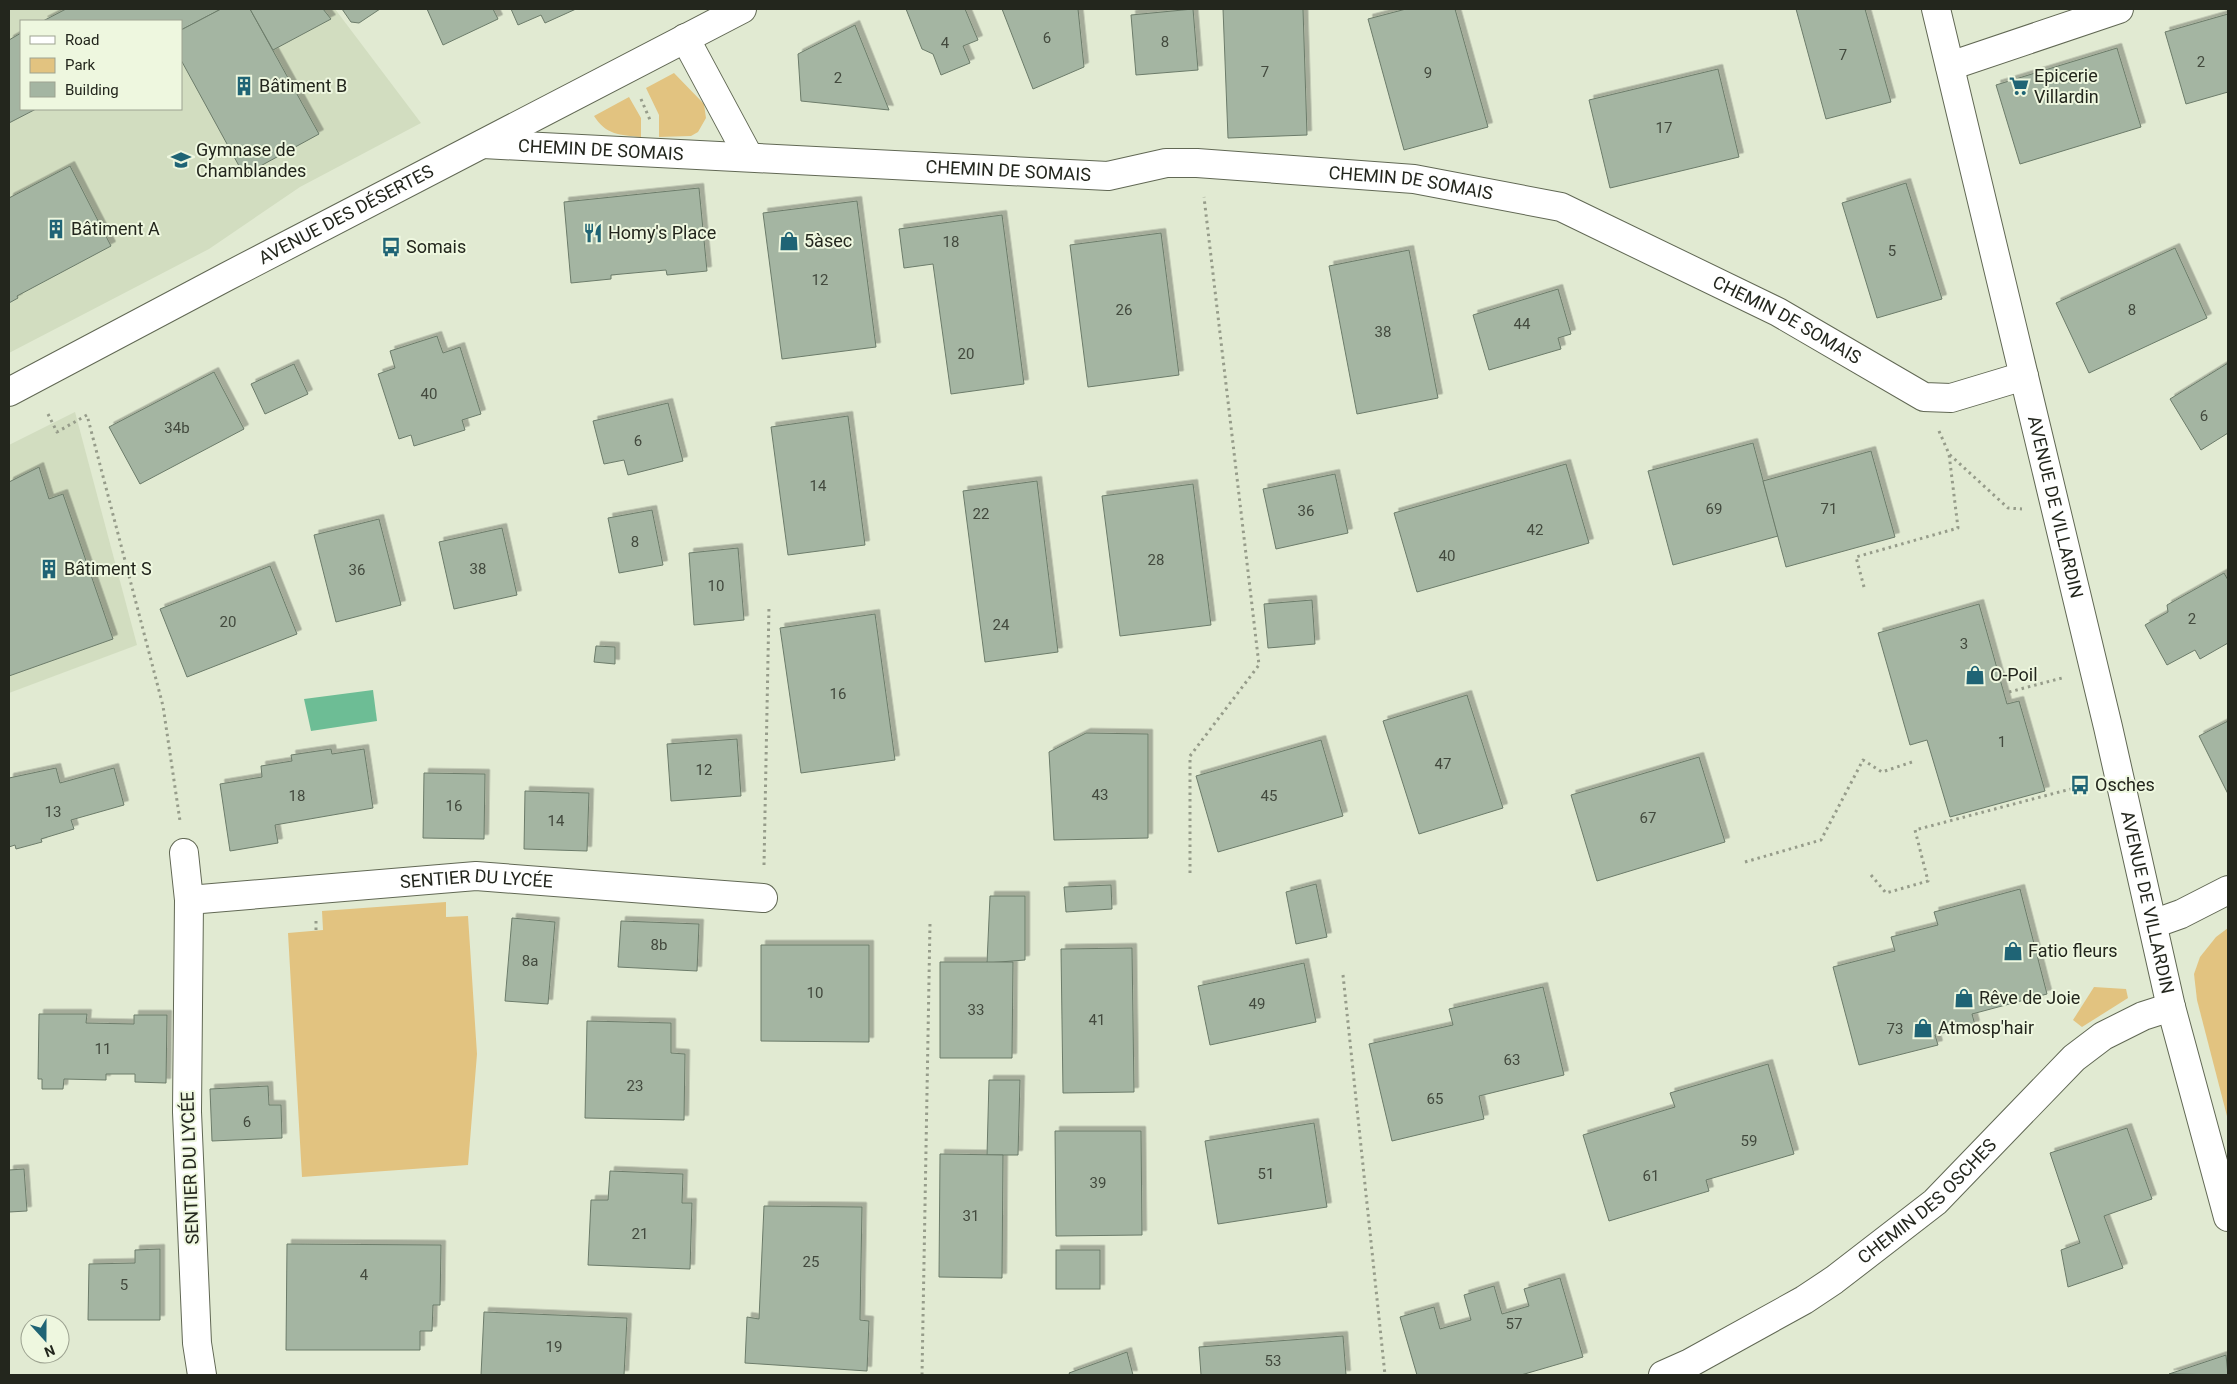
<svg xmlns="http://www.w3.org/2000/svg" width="2237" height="1384" font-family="Roboto,sans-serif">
<defs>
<filter id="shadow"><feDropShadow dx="4.5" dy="-4.5" stdDeviation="0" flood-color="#0004"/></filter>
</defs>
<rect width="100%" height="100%" fill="#e1ead2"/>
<g fill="#d2ddc0" fill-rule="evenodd">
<path d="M9 9H335L421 123 300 187 209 249 9 353ZM21 21H181V109H21Z"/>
<polygon points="75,412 137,645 9,693 9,445"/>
</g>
<g fill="#e2c380">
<polygon points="674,73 704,104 706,118 698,132 691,136 659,137 659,115 646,88"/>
<path d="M629 97 641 118V137C620 135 606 135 594 116Z"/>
<polygon points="446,902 446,917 468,916 477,1054 468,1165 302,1177 288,933 323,930 322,911"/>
<polygon points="2228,928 2228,1120 2197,1000 2194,974 2200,957 2216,937"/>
<polygon points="2094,987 2126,989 2128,998 2082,1027 2073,1020"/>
</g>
<polygon fill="#6dbd95" points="373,690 377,721 311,731 304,699"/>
<g fill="#a4b5a2" stroke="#6c7c6a" filter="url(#shadow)">
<polygon points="66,9 221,9 181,30 181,21 43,21"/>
<polygon points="221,9 250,9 319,134 244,175 181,60 181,30"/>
<polygon points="250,9 323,9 331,19 273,50"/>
<polygon points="342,9 380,9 359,23 351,22"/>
<polygon points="427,9 493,9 498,19 443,45"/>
<polygon points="511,9 576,9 545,23 541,15 518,25"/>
<polygon points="906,9 965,9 978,40 963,46 970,63 941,75 933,54 922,49"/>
<polygon points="1002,9 1078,9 1084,67 1033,89"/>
<polygon points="1193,9 1198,70 1136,75 1131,15"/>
<polygon points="1223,9 1303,9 1307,135 1228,138"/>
<polygon points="1406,9 1455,9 1488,127 1404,150 1368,19"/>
<polygon points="1796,9 1865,9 1891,102 1826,119"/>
<polygon points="2228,14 2228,92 2186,104 2165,32"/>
<polygon points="855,25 889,110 801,101 798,54"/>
<polygon points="21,33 21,109 36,109 9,123 9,40"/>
<polygon points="2117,48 2141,127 2020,164 1996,85"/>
<polygon points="1718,69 1739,157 1610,188 1589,100"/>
<polygon points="70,166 111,246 17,296 18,298 9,303 9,198"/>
<polygon points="1906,183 1942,299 1877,318 1842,203"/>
<polygon points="699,188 707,271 667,275 666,270 611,275 611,279 571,283 564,202"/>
<polygon points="857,201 876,347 782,359 763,213"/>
<polygon points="1002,215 1024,384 951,394 933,264 904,268 899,229"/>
<polygon points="1161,233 1179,375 1088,387 1070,245"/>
<polygon points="2175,248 2207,318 2089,373 2056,303"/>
<polygon points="1409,250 1438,398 1357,414 1329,266"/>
<polygon points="1558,289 1571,334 1558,338 1561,349 1489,370 1473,315"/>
<polygon points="437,336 443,353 460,347 481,414 462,420 465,430 414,446 411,435 399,439 378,374 395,368 390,351"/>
<polygon points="2228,363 2228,433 2201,450 2170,399"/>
<polygon points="294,364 308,394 265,414 251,384"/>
<polygon points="214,372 244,429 140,484 109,427"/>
<polygon points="668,403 683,461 628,475 624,460 604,464 593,421"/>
<polygon points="848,416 865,545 788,555 771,427"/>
<polygon points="1753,443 1778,536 1673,565 1648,471"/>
<polygon points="1871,451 1895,537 1786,567 1763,481"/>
<polygon points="1566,464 1589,543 1417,592 1394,513"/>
<polygon points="39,467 49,499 63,494 113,639 9,676 9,482"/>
<polygon points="1335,474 1348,533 1276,549 1263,489"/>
<polygon points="1037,481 1058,652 985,662 963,491"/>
<polygon points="1193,484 1211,625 1120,636 1102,496"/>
<polygon points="652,510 663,565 619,573 608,518"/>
<polygon points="379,519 401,605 336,622 314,535"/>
<polygon points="502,528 517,595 454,609 439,542"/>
<polygon points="738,548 744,620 694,625 689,553"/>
<polygon points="270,566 297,634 187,677 160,609"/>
<polygon points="2224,573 2228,580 2228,643 2200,659 2195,650 2167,665 2145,625 2168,612 2167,605"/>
<polygon points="1312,600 1315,644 1268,648 1264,604"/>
<polygon points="1979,604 2007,704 2019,701 2045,791 1950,817 1927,740 1910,745 1878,633"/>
<polygon points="875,614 895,760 801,773 780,628"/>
<polygon points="596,646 615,647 615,664 594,662"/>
<polygon points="1467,695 1503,808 1419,834 1383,721"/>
<polygon points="2228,721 2228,794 2199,736"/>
<polygon points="1086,733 1148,734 1148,838 1054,840 1049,752"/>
<polygon points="737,739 741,796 671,801 667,744"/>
<polygon points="1321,740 1343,816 1218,852 1196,776"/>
<polygon points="331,749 332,754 364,749 373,808 275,825 278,843 230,851 220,784 262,777 261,766 292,761 291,755"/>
<polygon points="1699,757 1725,842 1597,881 1571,795"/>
<polygon points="56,768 60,783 114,768 124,805 71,820 74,829 41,839 42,842 16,849 15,845 9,847 9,778"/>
<polygon points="424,773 485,774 484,839 423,838"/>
<polygon points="525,791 589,793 587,851 524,849"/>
<polygon points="1316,884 1327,937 1296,944 1286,892"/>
<polygon points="1111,885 1112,909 1066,912 1064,887"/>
<polygon points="2020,889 2047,994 1972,1014 1975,1025 1935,1035 1938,1045 1859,1065 1833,967 1895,951 1891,937 1938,925 1934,912"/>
<polygon points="990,896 1025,896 1025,960 987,963"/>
<polygon points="512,918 555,922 548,1004 505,1001"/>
<polygon points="621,921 699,924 697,971 618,967"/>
<polygon points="761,945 869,945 869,1042 761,1041"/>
<polygon points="1132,948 1134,1092 1063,1093 1061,949"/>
<polygon points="940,962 1013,962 1012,1058 940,1058"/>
<polygon points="1304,963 1316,1022 1210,1045 1198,986"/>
<polygon points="1543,987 1564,1075 1479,1096 1484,1119 1392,1141 1369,1044 1453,1025 1449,1009"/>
<polygon points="39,1014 87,1014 86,1023 134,1024 134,1015 167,1015 166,1083 135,1082 135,1074 106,1074 106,1080 64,1079 63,1089 42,1089 42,1079 38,1079"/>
<polygon points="587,1021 671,1023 671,1053 685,1054 684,1120 585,1118"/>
<polygon points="1768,1064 1794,1154 1706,1180 1709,1191 1609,1221 1583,1135 1675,1107 1670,1093"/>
<polygon points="989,1080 1020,1080 1018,1155 987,1155"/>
<polygon points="268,1086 269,1105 281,1105 282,1138 212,1141 210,1089"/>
<polygon points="1314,1123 1327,1207 1218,1224 1205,1141"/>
<polygon points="2127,1128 2152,1199 2104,1216 2123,1268 2068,1287 2061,1250 2080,1243 2050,1153"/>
<polygon points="1055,1131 1141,1131 1142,1235 1056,1236"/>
<polygon points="940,1154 1003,1155 1002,1278 939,1277"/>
<polygon points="24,1169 27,1211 9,1212 9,1170"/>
<polygon points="610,1171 683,1174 682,1203 692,1203 690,1269 588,1265 591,1200 608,1200"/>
<polygon points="764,1206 862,1207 860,1320 869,1321 867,1371 745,1363 747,1317 759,1319"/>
<polygon points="287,1244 441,1245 440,1305 433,1305 432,1331 420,1331 420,1350 286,1350"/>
<polygon points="160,1249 160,1320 88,1320 89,1264 135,1263 135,1250"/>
<rect x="1056" y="1250" width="44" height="39"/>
<polygon points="1560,1278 1583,1357 1521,1375 1417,1375 1400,1317 1434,1307 1440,1329 1471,1320 1464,1295 1494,1286 1502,1314 1529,1306 1524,1289"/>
<polygon points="484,1312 627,1318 624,1375 481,1375"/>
<polygon points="1343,1336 1346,1375 1201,1375 1199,1347"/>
<polygon points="1127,1352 1133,1375 1070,1375 1069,1373"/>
<polygon points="2226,1355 2228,1375 2169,1374"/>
</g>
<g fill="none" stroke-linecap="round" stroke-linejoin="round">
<defs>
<g id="minor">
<polyline points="685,38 749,157"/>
<polyline points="1950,66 2119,9"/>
<path id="s1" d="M483 144 1108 176 1166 163H1197L1414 179 1561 207 1778 312 1924 397 1951 398 2024 376"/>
<polyline points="184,853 189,900"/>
<polyline points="2153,924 2181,914 2228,890"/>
<path id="s2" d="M202 1375 197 1343 187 1112 189 900 476 876 763 898"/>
<path id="s3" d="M1663 1375 1690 1363 1804 1300 1834 1280 1935 1202 2074 1058 2103 1036 2143 1016 2171 1007"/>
</g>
<g id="tertiary">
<path id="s4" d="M1936 9 2108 727 2171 1007 2228 1217"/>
</g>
<g id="secondary">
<path id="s5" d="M9 392 226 277 742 9"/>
</g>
</defs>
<use href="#minor" stroke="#616854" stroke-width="30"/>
<use href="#tertiary" stroke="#616854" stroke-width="30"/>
<use href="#secondary" stroke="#616854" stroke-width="30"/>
<g stroke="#969c8a" stroke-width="3" stroke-dasharray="2.5 4" stroke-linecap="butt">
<polyline points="641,99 650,120"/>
<polyline points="48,414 57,432 87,415 163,706 180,821"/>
<polyline points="1939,431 1949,454 2008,508 2022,509"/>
<polyline points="1864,587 1856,557 1958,528 1949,454"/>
<polyline points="2009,692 2062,678"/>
<polyline points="1745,862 1821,840 1863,760 1882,772 1912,762"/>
<polyline points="764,865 769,606"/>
<polyline points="1190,873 1190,756 1259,665 1204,197"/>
<polyline points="1871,875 1886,893 1928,881 1915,830 2086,785"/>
<polyline points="316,921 316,930"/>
<polyline points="1343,975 1385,1375"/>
<polyline points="922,1375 930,923"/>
</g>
<use href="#minor" stroke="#fff" stroke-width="28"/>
<use href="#tertiary" stroke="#fff" stroke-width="28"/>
<use href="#secondary" stroke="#fff" stroke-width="28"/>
</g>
<defs>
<symbol id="building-bare" viewBox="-9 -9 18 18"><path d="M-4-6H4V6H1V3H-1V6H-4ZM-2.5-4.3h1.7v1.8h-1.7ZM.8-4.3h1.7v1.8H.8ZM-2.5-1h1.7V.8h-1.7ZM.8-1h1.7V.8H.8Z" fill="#1f6475" stroke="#eef7df" stroke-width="2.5" paint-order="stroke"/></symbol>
<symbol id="supermarket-bare" viewBox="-9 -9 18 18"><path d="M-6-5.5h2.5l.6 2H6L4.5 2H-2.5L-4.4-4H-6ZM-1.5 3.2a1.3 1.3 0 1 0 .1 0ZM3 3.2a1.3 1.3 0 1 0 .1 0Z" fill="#1f6475" stroke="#eef7df" stroke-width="2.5" paint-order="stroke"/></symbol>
<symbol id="university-bare" viewBox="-9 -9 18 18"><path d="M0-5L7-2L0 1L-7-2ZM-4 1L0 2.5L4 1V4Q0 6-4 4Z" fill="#1f6475" stroke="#eef7df" stroke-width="2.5" paint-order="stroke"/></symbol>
<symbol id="restaurant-bare" viewBox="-9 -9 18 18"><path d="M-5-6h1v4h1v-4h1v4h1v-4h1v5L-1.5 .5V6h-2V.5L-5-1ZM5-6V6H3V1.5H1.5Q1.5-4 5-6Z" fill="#1f6475" stroke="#eef7df" stroke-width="2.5" paint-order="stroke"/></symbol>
<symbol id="shop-bare" viewBox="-9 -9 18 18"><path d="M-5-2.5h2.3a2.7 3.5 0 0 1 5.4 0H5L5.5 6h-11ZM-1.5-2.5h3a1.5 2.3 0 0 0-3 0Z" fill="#1f6475" stroke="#eef7df" stroke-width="2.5" paint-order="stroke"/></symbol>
<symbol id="bus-bare" viewBox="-9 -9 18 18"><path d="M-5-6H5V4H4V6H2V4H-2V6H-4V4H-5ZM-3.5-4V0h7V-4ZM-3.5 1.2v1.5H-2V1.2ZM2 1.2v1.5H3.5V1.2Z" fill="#1f6475" stroke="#eef7df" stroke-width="2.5" paint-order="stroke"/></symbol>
</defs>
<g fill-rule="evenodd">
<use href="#building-bare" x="230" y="72" width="28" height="28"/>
<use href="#supermarket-bare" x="2005" y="72" width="28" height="28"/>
<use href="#university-bare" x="167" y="146" width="28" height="28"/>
<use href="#building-bare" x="42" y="215" width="28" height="28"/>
<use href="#restaurant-bare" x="579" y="219" width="28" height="28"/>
<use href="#shop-bare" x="775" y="227" width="28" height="28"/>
<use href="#bus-bare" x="377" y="233" width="28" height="28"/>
<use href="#building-bare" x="35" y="555" width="28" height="28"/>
<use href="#shop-bare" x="1961" y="661" width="28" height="28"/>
<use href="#bus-bare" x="2066" y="771" width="28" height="28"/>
<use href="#shop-bare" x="1999" y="937" width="28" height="28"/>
<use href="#shop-bare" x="1950" y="984" width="28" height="28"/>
<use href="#shop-bare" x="1909" y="1014" width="28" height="28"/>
</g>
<g text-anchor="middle" stroke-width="4" stroke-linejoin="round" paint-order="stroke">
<g font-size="15" fill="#434a3e">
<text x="1047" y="43">6</text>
<text x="1165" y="47">8</text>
<text x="945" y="48">4</text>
<text x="1843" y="60">7</text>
<text x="2201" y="67">2</text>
<text x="1265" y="77">7</text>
<text x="1428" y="78">9</text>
<text x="838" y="83">2</text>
<text x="1664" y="133">17</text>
<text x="951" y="247">18</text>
<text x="1892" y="256">5</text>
<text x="820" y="285">12</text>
<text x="1124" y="315">26</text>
<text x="2132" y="315">8</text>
<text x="1522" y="329">44</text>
<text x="1383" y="337">38</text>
<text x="966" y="359">20</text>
<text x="429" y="399">40</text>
<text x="2204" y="421">6</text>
<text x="177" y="433">34b</text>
<text x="638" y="446">6</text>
<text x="818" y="491">14</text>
<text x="1714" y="514">69</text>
<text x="1829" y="514">71</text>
<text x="1306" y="516">36</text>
<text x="981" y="519">22</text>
<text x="1535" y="535">42</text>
<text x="635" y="547">8</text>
<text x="1447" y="561">40</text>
<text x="1156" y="565">28</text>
<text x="478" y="574">38</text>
<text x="357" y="575">36</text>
<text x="716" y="591">10</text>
<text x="2192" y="624">2</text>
<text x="228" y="627">20</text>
<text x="1001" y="630">24</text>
<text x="1964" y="649">3</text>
<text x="838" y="699">16</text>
<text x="2002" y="747">1</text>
<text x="1443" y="769">47</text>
<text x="704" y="775">12</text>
<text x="1100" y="800">43</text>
<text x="297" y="801">18</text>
<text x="1269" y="801">45</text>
<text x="454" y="811">16</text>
<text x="53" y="817">13</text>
<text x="1648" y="823">67</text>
<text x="556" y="826">14</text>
<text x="659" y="950">8b</text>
<text x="530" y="966">8a</text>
<text x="815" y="998">10</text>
<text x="1257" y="1009">49</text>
<text x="976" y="1015">33</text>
<text x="1097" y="1025">41</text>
<text x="1895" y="1034">73</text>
<text x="103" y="1054">11</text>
<text x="1512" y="1065">63</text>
<text x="635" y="1091">23</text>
<text x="1435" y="1104">65</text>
<text x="247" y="1127">6</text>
<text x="1749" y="1146">59</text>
<text x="1266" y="1179">51</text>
<text x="1651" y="1181">61</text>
<text x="1098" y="1188">39</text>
<text x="971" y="1221">31</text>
<text x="640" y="1239">21</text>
<text x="811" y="1267">25</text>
<text x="364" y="1280">4</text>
<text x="124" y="1290">5</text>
<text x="1514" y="1329">57</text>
<text x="554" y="1352">19</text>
<text x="1273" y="1366">53</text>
</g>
<g font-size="18" fill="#23261d" stroke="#eef7df" text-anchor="start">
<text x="2034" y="82">Epicerie<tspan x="2034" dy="21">Villardin</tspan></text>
<text x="259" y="92">Bâtiment B</text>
<text x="196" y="156">Gymnase de<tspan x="196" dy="21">Chamblandes</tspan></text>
<text x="71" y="235">Bâtiment A</text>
<text x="608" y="239">Homy's Place</text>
<text x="804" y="247">5àsec</text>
<text x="406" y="253">Somais</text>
<text x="64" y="575">Bâtiment S</text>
<text x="1990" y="681">O-Poil</text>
<text x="2095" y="791">Osches</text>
<text x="2028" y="957">Fatio fleurs</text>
<text x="1979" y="1004">Rêve de Joie</text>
<text x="1938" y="1034">Atmosp'hair</text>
</g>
<g font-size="18" fill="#23261d" stroke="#eef7df">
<text dy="6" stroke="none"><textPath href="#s1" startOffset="118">CHEMIN DE SOMAIS</textPath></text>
<text dy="6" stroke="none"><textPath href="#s1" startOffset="526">CHEMIN DE SOMAIS</textPath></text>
<text dy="6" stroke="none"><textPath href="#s1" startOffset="931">CHEMIN DE SOMAIS</textPath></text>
<text dy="6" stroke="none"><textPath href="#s5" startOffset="381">AVENUE DES DÉSERTES</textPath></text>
<text dy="6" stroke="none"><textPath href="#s1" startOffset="1336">CHEMIN DE SOMAIS</textPath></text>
<text dy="6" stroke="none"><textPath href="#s4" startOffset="512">AVENUE DE VILLARDIN</textPath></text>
<text dy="6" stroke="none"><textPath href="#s2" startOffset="764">SENTIER DU LYCÉE</textPath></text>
<text dy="6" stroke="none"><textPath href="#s4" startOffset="918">AVENUE DE VILLARDIN</textPath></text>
<text transform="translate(190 1168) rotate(-92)" y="6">SENTIER DU LYCÉE</text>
<text dy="6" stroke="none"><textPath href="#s3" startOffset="318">CHEMIN DES OSCHES</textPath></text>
</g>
</g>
<rect width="2237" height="1384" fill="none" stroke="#23261d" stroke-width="20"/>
<rect x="20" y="20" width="162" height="90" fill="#eef7df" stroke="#9da391"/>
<rect x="30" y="36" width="25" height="8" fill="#ffffff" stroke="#9da391"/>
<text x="65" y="45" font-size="15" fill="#23261d">Road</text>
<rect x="30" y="58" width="25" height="15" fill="#e2c380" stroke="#9da391"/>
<text x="65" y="70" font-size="15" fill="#23261d">Park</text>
<rect x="30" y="82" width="25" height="15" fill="#a4b5a2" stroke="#9da391"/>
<text x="65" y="95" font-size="15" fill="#23261d">Building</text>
<g transform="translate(45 1339) rotate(159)"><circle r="24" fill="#eef7df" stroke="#9da391"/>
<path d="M0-4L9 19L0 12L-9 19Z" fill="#1f6475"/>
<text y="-8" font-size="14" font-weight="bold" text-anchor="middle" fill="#23261d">N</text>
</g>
</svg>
